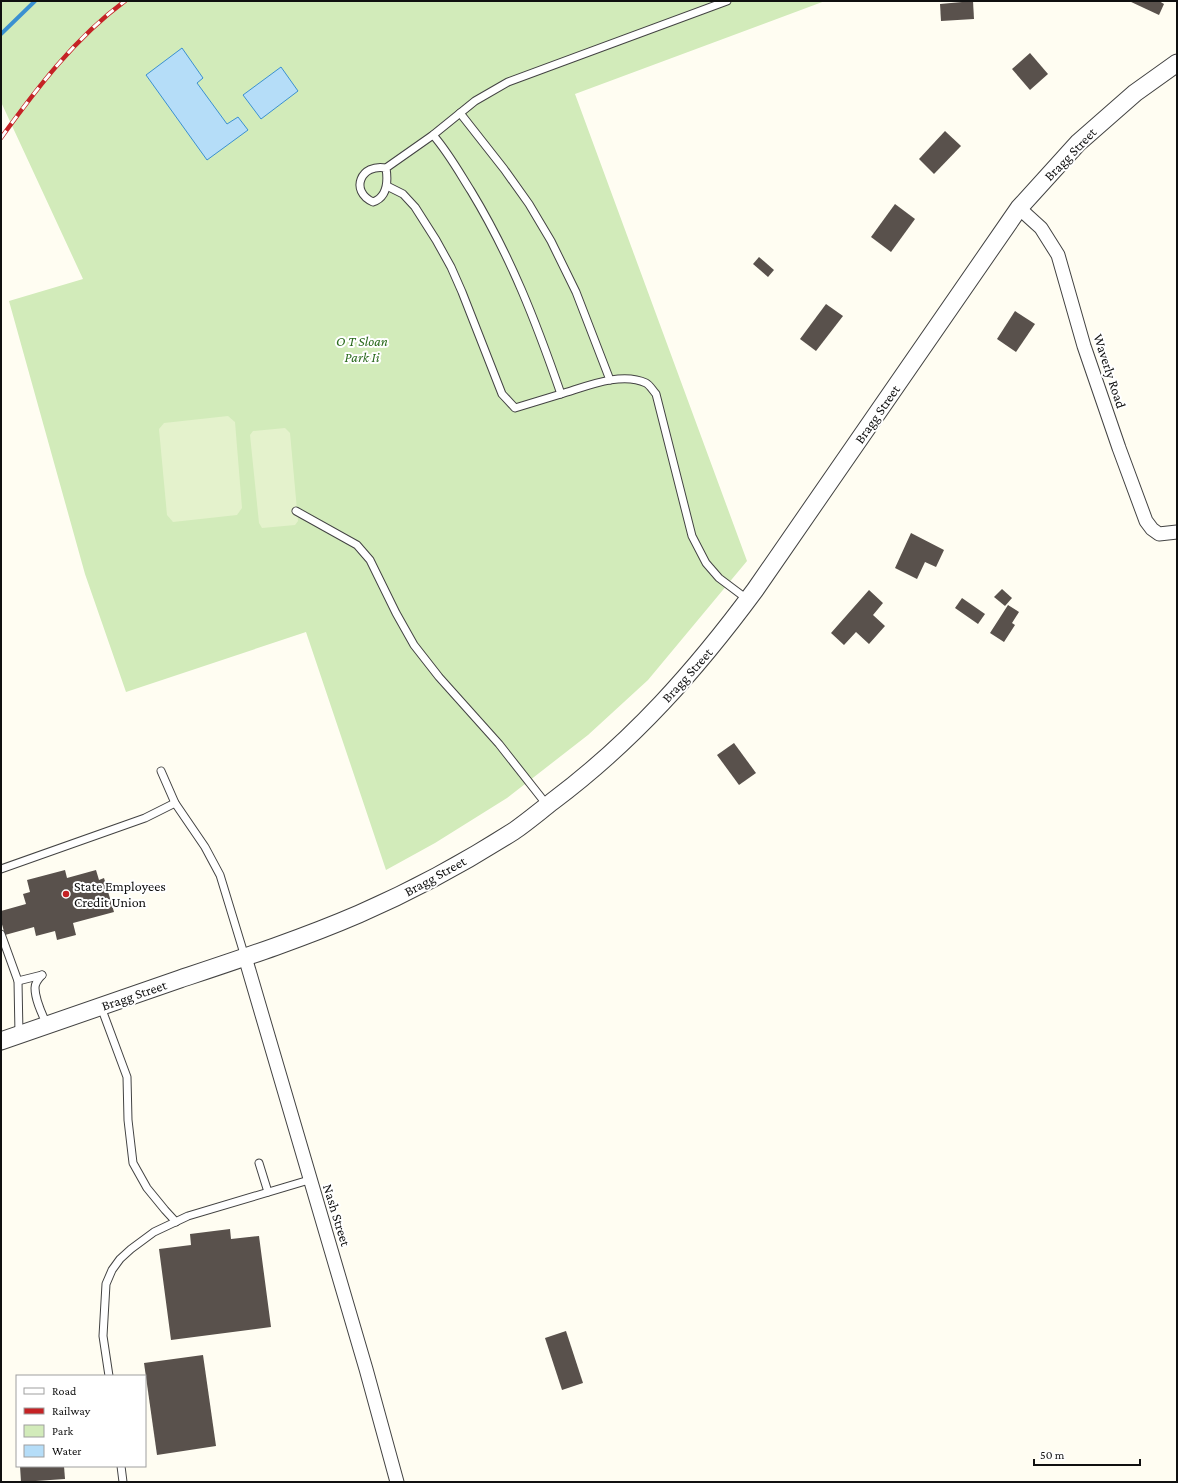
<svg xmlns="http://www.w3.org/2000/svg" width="1178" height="1483" font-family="'Crimson Pro',serif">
<rect width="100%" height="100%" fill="#fffdf2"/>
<polygon fill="#d2ebba" points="1,1 825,1 575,94 747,561 648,680 588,735 507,798 435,843 386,870 306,632 126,692 85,574 9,301 83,279 1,102"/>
<g fill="#e4f2cc">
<polygon points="228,416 235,422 242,508 237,515 173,522 167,515 159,429 164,423"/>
<polygon points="285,428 290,433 298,521 295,525 262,528 259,523 250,435 253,431"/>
</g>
<g fill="#b5ddf8" stroke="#3a90d1">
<polygon points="182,48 203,78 197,83 227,124 238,117 248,130 207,160 146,75"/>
<polygon points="281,67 298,91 261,119 243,95"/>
</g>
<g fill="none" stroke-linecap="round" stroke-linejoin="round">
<polyline stroke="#3a90d1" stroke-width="4" points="1,34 35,1"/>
</g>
<g fill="#59514c">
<polygon points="973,1 974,19 941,21 940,4"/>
<polygon points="1129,1 1159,1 1164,4 1159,15"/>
<polygon points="1030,53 1048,74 1030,90 1012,69"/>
<polygon points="945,131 961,146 934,174 919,159"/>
<polygon points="895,204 915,219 891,252 871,237"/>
<polygon points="759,257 774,270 768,277 753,264"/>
<polygon points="826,304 843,316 816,351 800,339"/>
<polygon points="1015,311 1035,324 1016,352 997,339"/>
<polygon points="911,533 944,550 936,567 925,562 917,579 895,568"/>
<polygon points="1002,589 1012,598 1005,606 994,597"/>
<polygon points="869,590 883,603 873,615 885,626 869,644 856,632 844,645 831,633"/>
<polygon points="962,598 985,614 978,624 955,608"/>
<polygon points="1008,605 1019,612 1012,623 1015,625 1004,642 990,633"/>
<polygon points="734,743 756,773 739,785 717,755"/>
<polygon points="65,870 67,878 96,870 99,880 104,878 114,912 73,923 76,935 57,940 55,931 36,936 34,927 5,935 1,921 1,911 26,904 23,894 30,892 27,880"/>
<polygon points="230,1229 231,1239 259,1236 271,1327 171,1340 159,1249 191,1245 190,1234"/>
<polygon points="566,1331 583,1383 562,1390 545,1338"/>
<polygon points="203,1355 216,1446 157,1455 144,1363"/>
<polygon points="20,1466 64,1466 65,1479 21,1482"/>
</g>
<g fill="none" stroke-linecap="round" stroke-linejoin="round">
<defs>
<g id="service">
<polyline points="460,113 504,169 529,204 551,241 576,292 610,380"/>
<path d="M433 135C448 152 459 172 471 191 511 257 536 322 561 394 585 387 621 371 646 383 650 385 653 391 656 394L692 536 706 563 719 578 747 599"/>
<path d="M386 168C388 181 388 197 373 202 349 191 361 163 386 168L433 135 475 101 508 82 727 1"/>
<polyline points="387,186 403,194 415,207 436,240 451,267 462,292 502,394 515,408 561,394"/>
<polyline points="296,511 357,545 370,560 396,613 414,645 439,677 499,744 547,805"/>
<polyline points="161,771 175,803 205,847 220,875 245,957"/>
<polyline points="1,869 145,818 175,803"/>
<polyline points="1,934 18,981 19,1034"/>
<path d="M42 975C39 978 35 983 35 988 35 1000 42 1014 47 1025"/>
<polyline points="18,981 42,975"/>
<polyline points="101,1007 127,1077 128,1120 133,1163 147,1188 165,1210 176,1222"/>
<polyline points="259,1163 268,1192"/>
<polyline points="109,1376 103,1336 106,1284 112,1270 120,1259 131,1249 154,1232 188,1216 309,1180"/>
<polyline points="121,1466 123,1482"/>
</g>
<g id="minor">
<polyline points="1019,208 1041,228 1058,255 1084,346 1119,448 1146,521 1152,529 1159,534 1177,532"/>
<polyline points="245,957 366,1369 397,1482"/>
</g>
<path id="tertiary" d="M1 1041C61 1020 121 1000 180 979 240 959 301 939 359 914 412 891 464 863 514 831 527 822 540 811 553 801 633 741 696 670 755 590L1019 208 1078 143 1135 93 1177 63"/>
</defs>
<use href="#service" stroke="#434343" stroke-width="9"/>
<use href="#minor" stroke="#434343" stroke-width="15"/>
<use href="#tertiary" stroke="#434343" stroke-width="19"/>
<use href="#service" stroke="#fff" stroke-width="7"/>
<use href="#minor" stroke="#fff" stroke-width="13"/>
<use href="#tertiary" stroke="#fff" stroke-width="17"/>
<defs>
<path id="rail" d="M1 138C37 88 75 38 125 1"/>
</defs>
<use href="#rail" stroke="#c52225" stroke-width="4.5"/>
<use href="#rail" stroke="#fff" stroke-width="3" stroke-dasharray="9" stroke-linecap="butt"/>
</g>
<circle fill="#c52225" stroke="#fff" stroke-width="1.5" cx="66" cy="894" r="4"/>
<g text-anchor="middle" stroke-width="4" stroke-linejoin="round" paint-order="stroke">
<g font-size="14" fill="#101010" stroke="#fff">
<text transform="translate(1070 154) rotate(-46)" y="5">Bragg Street</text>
<text transform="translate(1110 371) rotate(72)" y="5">Waverly Road</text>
<text transform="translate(877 414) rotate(-55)" y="5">Bragg Street</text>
<text transform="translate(687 675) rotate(-48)" y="5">Bragg Street</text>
<text transform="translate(435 876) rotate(-29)" y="5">Bragg Street</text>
<text transform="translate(134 995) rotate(-19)" y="5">Bragg Street</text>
<text transform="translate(337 1215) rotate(73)" y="5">Nash Street</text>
</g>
<g font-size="14" font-style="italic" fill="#2a6a1d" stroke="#fff">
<text x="362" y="346">O T Sloan<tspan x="362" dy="16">Park Ii</tspan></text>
</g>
<g font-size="14" fill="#101010" stroke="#fff" text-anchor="start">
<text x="74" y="891">State Employees<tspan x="74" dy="16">Credit Union</tspan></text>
</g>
</g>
<rect width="1178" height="1483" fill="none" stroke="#101010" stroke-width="4"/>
<rect x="16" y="1375" width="130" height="92" fill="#ffffff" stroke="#9f9f9f"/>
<rect x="24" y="1388" width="20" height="6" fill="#ffffff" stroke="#9f9f9f"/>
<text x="52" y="1395" font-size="12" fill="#101010">Road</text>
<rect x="24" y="1408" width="20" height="6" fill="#c52225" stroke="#9f9f9f"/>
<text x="52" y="1415" font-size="12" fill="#101010">Railway</text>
<rect x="24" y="1425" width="20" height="12" fill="#d2ebba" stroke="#9f9f9f"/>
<text x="52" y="1435" font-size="12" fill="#101010">Park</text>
<rect x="24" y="1445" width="20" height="12" fill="#b5ddf8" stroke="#9f9f9f"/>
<text x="52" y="1455" font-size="12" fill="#101010">Water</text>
<path d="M1034 1459v6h106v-6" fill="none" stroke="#101010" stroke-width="2"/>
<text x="1040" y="1459" font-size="12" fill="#101010" stroke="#ffffff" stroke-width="3" paint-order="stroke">50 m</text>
</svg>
